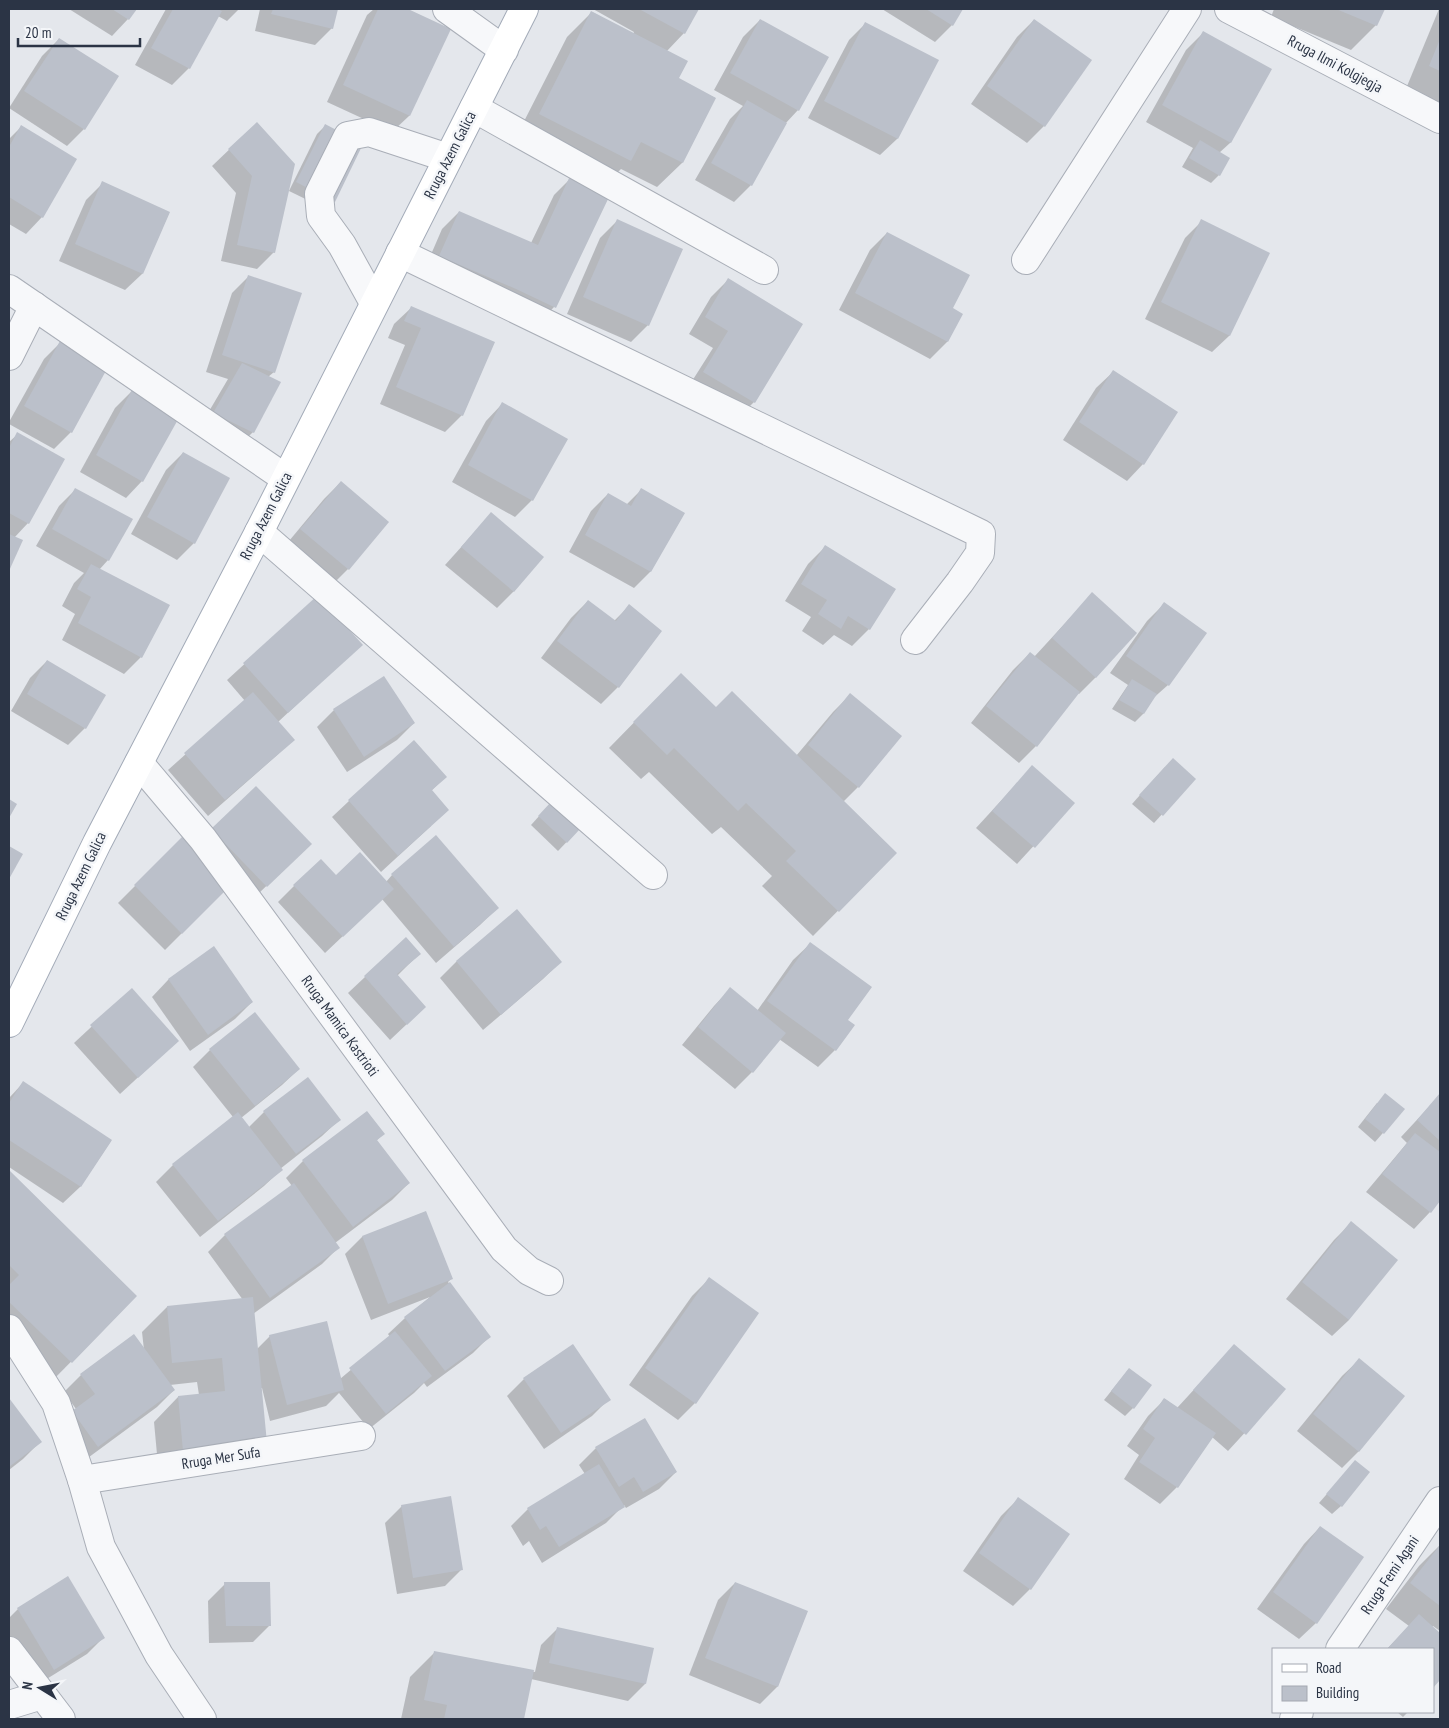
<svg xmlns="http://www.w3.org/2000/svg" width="1449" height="1728" font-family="'PT Sans Narrow',sans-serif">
<rect width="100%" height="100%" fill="#e4e7ec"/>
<g fill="#0003">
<polygon points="69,9 135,9 128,19 112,36"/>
<polygon points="166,9 239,9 227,21 218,16 189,68 172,85 135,65"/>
<polygon points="260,9 336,9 332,28 315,45 255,31"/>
<polygon points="374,9 405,9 449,29 409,116 392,132 327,102 367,15"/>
<polygon points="593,9 698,9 684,33 667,51 677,79 715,98 682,163 657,187 621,169 605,185 515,139 567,37 592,12 633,34 634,32"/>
<polygon points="882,9 962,9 952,25 935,42"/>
<polygon points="1274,9 1383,9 1376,25 1351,50 1271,17"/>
<polygon points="1439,9 1440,9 1440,106 1405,91"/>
<polygon points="760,20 798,110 785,124 751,185 734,202 695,180 730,119 743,106 714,90 743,37"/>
<polygon points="1034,20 1090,60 1044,126 1027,143 971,104 1017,37"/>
<polygon points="865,24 937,60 897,139 880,155 808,118 849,40"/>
<polygon points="1203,33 1270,70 1230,143 1219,153 1219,175 1211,183 1182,167 1193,148 1146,122 1186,50"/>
<polygon points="59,39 84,129 67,146 9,108 42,56"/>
<polygon points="256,124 274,252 257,269 221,261 236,193 212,166"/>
<polygon points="325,126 334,201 326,209 289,191 317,134"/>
<polygon points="21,127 42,217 26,234 9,224 9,139"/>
<polygon points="571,178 608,196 554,307 538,324 423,273 442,229 459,212 531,243 554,195"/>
<polygon points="103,183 169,213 142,274 125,290 59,261 86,200"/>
<polygon points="617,221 648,325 631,342 567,314 600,238"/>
<polygon points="1202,221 1268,254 1229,336 1212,352 1145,319 1185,238"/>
<polygon points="887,233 951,308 961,314 947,342 930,359 839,310 870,250"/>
<polygon points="249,276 274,372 268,377 253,432 236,449 198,430 228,379 206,372 232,293"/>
<polygon points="728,280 754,402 737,419 687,389 713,348 689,334 711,297"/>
<polygon points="411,308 493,343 462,415 445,432 380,404 405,345 388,338 394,324"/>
<polygon points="61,342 71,432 54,449 9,424 9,422 44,359"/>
<polygon points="1113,372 1143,464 1127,481 1063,440 1096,388"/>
<polygon points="132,391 142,481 126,498 80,472 115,408"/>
<polygon points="502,404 532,500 515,517 452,482 486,421"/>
<polygon points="18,434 28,523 14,538 21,541 9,568 9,442"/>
<polygon points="183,453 194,543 177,560 131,534 166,470"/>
<polygon points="341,482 388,522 348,569 331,586 284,547 324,499"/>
<polygon points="76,489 108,560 99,570 141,657 124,674 62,640 75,614 62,606 74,583 84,573 36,546 59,506"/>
<polygon points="641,490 683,513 650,572 634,588 569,552 591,511 608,494 626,505"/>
<polygon points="491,514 514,591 497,608 445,565"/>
<polygon points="825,547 894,589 869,629 852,646 834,635 823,645 802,631 811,617 785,601 808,564"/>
<polygon points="1092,594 1096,677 1079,694 1078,693 1036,746 1019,763 971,723 1013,670 1030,653 1034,657"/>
<polygon points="318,597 361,645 278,722 293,740 276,756 208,816 168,770 245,701 227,680"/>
<polygon points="588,601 614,621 629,606 618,687 601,704 541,658 571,618"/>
<polygon points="1164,604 1168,685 1150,701 1143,714 1135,722 1112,709 1128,685 1110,673 1147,621"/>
<polygon points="47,661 85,728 68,745 11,711 30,678"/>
<polygon points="850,695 858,787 843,802 895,853 813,936 762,886 772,876 721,827 712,834 649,772 641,779 609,748 657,699 796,756 833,712"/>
<polygon points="334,710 414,723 397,740 347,772 317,727"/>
<polygon points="1032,767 1073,803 1017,864 976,828"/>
<polygon points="1165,767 1194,779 1154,823 1132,804"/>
<polygon points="445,777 431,791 431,826 381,872 332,817 349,801"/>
<polygon points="551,803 579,829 558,851 531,825"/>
<polygon points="212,830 293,860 249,903 231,884 165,950 118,903 183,838"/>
<polygon points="392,875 497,908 480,925 436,963 382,899 325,953 278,902 294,886 336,877 386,882"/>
<polygon points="517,910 560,962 543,979 483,1030 440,978 456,962"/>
<polygon points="810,944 846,1020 853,1026 835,1050 818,1067 779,1039 752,1072 735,1089 682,1045 714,1006 730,989 757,1011 793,960"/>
<polygon points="213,948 252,1002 235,1019 190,1051 152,997 168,980"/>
<polygon points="419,954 397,976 408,1023 390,1040 348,993 365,977"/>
<polygon points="131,990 160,1057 120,1094 74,1043"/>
<polygon points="210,1050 299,1069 282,1085 241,1118 248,1128 264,1112 339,1120 322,1136 280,1169 281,1170 264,1186 200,1237 156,1182 173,1165 233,1117 193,1067"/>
<polygon points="23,1083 111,1141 80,1187 63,1203 9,1167 9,1098"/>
<polygon points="1440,1095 1440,1199 1430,1212 1414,1229 1366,1192 1407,1143 1401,1137"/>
<polygon points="1377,1103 1403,1110 1375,1142 1358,1127"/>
<polygon points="383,1134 376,1141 409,1183 392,1200 335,1243 338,1248 322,1264 253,1314 256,1350 270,1336 340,1379 390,1337 388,1334 405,1318 430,1297 371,1320 345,1254 362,1237 425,1212 451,1279 448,1282 489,1337 473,1353 427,1387 424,1383 414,1393 369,1429 339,1393 326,1406 270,1421 262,1388 260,1388 159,1476 154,1422 178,1397 199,1395 197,1382 170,1385 174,1390 157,1407 81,1463 56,1428 76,1409 64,1392 81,1375 134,1336 144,1350 142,1332 167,1307 243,1300 208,1252 225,1235 292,1186 286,1178 303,1161"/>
<polygon points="10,1173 136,1296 46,1387 9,1351 9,1174"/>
<polygon points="1351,1223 1349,1320 1332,1336 1286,1299 1334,1240"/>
<polygon points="709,1279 695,1403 678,1420 629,1385 692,1296"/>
<polygon points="1234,1346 1284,1390 1228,1451 1212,1437 1177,1487 1160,1504 1124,1479 1139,1455 1127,1446 1148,1416 1165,1399 1177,1408"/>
<polygon points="1359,1360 1359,1451 1342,1468 1297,1431 1342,1376"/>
<polygon points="1129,1369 1133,1408 1125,1416 1104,1400"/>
<polygon points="524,1379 609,1399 592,1416 544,1449 507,1396"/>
<polygon points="9,1400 40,1442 23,1459 9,1470"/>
<polygon points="596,1448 676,1472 659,1489 626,1508 624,1505 606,1523 542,1563 529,1541 523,1546 511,1526 528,1509 585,1474 579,1465"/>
<polygon points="1355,1462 1341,1506 1332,1514 1319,1503"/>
<polygon points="1018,1499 1030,1589 1013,1606 963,1571 1001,1516"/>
<polygon points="402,1506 462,1569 445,1586 397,1594 385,1523"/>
<polygon points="1320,1527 1316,1623 1299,1639 1257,1609 1304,1544"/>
<polygon points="1440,1545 1440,1631 1433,1626 1432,1627 1440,1635 1440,1678 1433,1686 1433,1649 1387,1649 1409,1626 1386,1609 1419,1566"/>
<polygon points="735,1583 807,1612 777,1687 760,1704 689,1675 718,1600"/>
<polygon points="225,1584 270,1625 253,1642 209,1643 208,1601"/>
<polygon points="18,1609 104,1637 87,1654 37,1685 9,1639 9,1618"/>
<polygon points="558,1628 652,1649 645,1684 628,1701 531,1679 523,1719 401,1719 410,1677 435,1652 535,1672 541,1645"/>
<polygon points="1397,1712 1408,1712 1403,1717"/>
</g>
<g fill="#bbc0ca">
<polygon points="112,9 137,9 129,20"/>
<polygon points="173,9 217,9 222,11 190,69 151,48"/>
<polygon points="273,9 338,9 333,29 271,14"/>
<polygon points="378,9 408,9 451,29 410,116 343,85"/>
<polygon points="639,9 699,9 685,34"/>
<polygon points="926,9 963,9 953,26"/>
<polygon points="1336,9 1385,9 1377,26"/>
<polygon points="591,11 688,61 679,78 716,98 683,163 641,142 631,161 539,114"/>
<polygon points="760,19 829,57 799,111 730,73"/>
<polygon points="1034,19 1092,60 1045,127 987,86"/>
<polygon points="865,22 939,60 898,139 824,101"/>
<polygon points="1203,31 1272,69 1231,143 1162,105"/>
<polygon points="59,38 119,76 85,130 24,91"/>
<polygon points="1440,39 1440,71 1429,66"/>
<polygon points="747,100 787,123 752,186 711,163"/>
<polygon points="257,122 295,164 275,253 237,245 252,176 228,149"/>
<polygon points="325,124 363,144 335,202 296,182"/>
<polygon points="21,125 77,159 43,218 9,197 9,147"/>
<polygon points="1200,140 1230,158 1220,176 1189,158"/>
<polygon points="570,176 610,195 556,308 516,289 439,256 459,211 538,245"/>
<polygon points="102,181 170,212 143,274 75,244"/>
<polygon points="617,219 683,249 649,326 583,297"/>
<polygon points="1201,219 1270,253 1230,336 1161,302"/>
<polygon points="887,232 970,275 953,308 963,314 948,342 855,293"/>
<polygon points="248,275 302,293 275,373 222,355"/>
<polygon points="728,278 803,324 755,403 703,372 728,331 705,317"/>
<polygon points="411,306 495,342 463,416 396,387 421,328 404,321"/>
<polygon points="60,341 108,367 72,433 24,406"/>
<polygon points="242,363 281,382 254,433 213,413"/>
<polygon points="1113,370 1178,412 1144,465 1079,422"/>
<polygon points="132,390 180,416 143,482 96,455"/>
<polygon points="502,402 568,439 533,501 468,465"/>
<polygon points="17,432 65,459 29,524 9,513 9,448"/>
<polygon points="183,452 230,478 195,544 147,517"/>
<polygon points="341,481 389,522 349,570 300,529"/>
<polygon points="75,488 133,519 109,561 52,529"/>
<polygon points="641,488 685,513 651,572 585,535 608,493 631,506"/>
<polygon points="491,512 544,557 514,592 461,547"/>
<polygon points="9,534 23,540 9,571"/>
<polygon points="825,545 896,589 870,630 848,616 841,629 818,614 827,600 801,584"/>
<polygon points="91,564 170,605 142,658 78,623 91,597 77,589"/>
<polygon points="1092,592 1137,633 1096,678 1052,638"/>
<polygon points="318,595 363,645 288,713 243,663"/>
<polygon points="588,600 616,621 629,604 662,631 619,688 557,641"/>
<polygon points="1164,602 1207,633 1169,686 1126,656"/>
<polygon points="1030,652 1080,692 1037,747 986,706"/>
<polygon points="47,660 106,695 86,729 27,694"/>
<polygon points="681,673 716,707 732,691 897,853 839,912 786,861 796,851 746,803 738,811 674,748 667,755 633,722"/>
<polygon points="384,676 415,723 364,757 333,709"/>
<polygon points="1132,679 1157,694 1144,714 1119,700"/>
<polygon points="253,692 295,740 225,800 184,753"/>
<polygon points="850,693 902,736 859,788 808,745"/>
<polygon points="414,740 447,777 432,790 449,810 398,856 348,800"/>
<polygon points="1173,758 1196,779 1163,816 1139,795"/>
<polygon points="1032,765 1075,803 1035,848 992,811"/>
<polygon points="256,786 312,844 267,887 211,829"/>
<polygon points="9,799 17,804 9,818"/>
<polygon points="551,802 580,829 567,843 538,816"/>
<polygon points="436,835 499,908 454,947 391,874"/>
<polygon points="183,836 231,885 182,934 134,885"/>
<polygon points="9,846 23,854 9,879"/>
<polygon points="360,852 394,889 343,937 293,885 321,859 336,875"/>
<polygon points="517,909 562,962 501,1015 456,961"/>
<polygon points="406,937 421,954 397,974 426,1007 407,1025 364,976"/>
<polygon points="810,942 872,987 848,1020 855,1025 836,1051 767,1001"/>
<polygon points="214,946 253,1002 208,1035 168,979"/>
<polygon points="730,987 786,1033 753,1073 698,1027"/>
<polygon points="132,988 179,1041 138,1078 90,1025"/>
<polygon points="255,1012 300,1069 255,1106 209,1049"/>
<polygon points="308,1077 341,1120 296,1154 263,1111"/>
<polygon points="23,1081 112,1140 81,1187 9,1140 9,1103"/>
<polygon points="1385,1093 1405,1109 1384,1134 1365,1119"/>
<polygon points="1440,1093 1440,1141 1417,1120"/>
<polygon points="367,1111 385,1134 377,1140 410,1183 353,1227 302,1160"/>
<polygon points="238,1112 283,1170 218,1221 172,1164"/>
<polygon points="1415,1133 1440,1152 1440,1201 1431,1213 1382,1174"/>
<polygon points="10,1171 137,1296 72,1363 9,1302 9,1285 19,1275 9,1265 9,1173"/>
<polygon points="294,1183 340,1248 270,1298 224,1234"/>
<polygon points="426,1211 453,1279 388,1304 362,1236"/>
<polygon points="1351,1221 1398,1260 1349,1320 1302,1282"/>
<polygon points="709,1277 759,1313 696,1404 645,1368"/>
<polygon points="450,1282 491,1337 445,1371 404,1317"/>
<polygon points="253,1297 267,1443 183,1451 178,1396 225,1391 222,1358 172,1363 167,1306"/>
<polygon points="327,1321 344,1390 287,1405 269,1335"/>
<polygon points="395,1331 432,1376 386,1414 349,1368"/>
<polygon points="134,1334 175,1390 98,1447 72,1411 95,1394 80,1374"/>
<polygon points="573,1344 611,1400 561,1433 523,1378"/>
<polygon points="1234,1344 1286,1389 1246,1435 1193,1390"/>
<polygon points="1359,1358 1405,1396 1359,1452 1313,1414"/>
<polygon points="1129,1368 1152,1385 1134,1409 1111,1391"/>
<polygon points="9,1398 42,1442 9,1467"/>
<polygon points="1164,1398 1216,1433 1178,1488 1139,1462 1155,1438 1143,1429"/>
<polygon points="645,1418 677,1472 643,1492 634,1477 619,1487 595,1447"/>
<polygon points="1355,1460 1370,1472 1342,1507 1326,1494"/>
<polygon points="599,1464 625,1507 559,1547 546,1526 540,1530 527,1508"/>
<polygon points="451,1496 463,1570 413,1578 401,1505"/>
<polygon points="1018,1497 1070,1534 1031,1590 979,1553"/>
<polygon points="1320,1526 1364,1557 1317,1624 1273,1592"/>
<polygon points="1440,1545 1440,1606 1410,1583"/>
<polygon points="68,1576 105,1638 54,1670 17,1608"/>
<polygon points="224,1582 270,1582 271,1626 226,1626"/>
<polygon points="735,1582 808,1611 778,1687 705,1658"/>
<polygon points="1419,1614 1440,1633 1440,1680 1433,1688 1433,1649 1387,1649"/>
<polygon points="557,1627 654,1648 646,1684 549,1663"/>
<polygon points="434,1651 534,1670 524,1719 444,1719 447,1705 424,1700"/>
</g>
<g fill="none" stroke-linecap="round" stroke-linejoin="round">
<defs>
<g id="minor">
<polyline points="447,9 504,50"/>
<polyline points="1229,9 1440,119"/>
<polyline points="474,108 764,270"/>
<polyline points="400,253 981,534 980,553 960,582 915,640"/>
<polyline points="1026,260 1187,9"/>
<polyline points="9,289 285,478"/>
<polyline points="374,303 342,245 321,216 319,194 348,136 369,132 448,158"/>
<polyline points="9,356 34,306"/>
<polyline points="259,532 653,875"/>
<polyline points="139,763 203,839 504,1249 529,1271 549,1281"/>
<polyline points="9,1329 56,1403 82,1480 101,1547 159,1655 202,1719"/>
<polyline points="82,1480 361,1436"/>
<polyline points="1340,1649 1440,1501"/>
<polyline points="9,1651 61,1719"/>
<polyline points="9,1705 42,1695"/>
<polyline points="1294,1719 1299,1712"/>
</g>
<polyline id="major" points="9,1023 97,843 259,532 524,9"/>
</defs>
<use href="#minor" stroke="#a9aeb7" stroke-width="30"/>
<use href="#major" stroke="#a3abb8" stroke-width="30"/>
<use href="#minor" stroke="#f7f8fa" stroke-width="28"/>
<use href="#major" stroke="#fff" stroke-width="28"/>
</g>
<g text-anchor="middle" stroke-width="5" stroke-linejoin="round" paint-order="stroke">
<g font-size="15" fill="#2b3445" stroke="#f4f6f9">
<text transform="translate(1335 64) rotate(28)" y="5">Rruga Ilmi Kolgjegja</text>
<text transform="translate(450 155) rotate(-63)" y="5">Rruga Azem Galica</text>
<text transform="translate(266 516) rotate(-63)" y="5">Rruga Azem Galica</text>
<text transform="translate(81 876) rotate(-64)" y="5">Rruga Azem Galica</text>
<text transform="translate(340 1026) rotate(54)" y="5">Rruga Mamica Kastrioti</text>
<text transform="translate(221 1458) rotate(-9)" y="5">Rruga Mer Sufa</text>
<text transform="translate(1390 1575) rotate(-56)" y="5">Rruga Femi Agani</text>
</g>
</g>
<rect width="1449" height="1728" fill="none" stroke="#2b3445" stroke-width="20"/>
<rect x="1272" y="1648" width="162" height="65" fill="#f4f6f9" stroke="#a4a8b1"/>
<rect x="1282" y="1664" width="25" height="8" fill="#ffffff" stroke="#a4a8b1"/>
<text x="1316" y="1673" font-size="15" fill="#2b3445">Road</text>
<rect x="1282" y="1686" width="25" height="15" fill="#bbc0ca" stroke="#a4a8b1"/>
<text x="1316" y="1698" font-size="15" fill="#2b3445">Building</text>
<g transform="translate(40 1688) rotate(280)" stroke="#f4f6f9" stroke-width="4" paint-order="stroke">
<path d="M0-4L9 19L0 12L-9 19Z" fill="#2b3445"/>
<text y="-8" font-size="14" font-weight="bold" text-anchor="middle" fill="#2b3445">N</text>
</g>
<path d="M18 38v8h122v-8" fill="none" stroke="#2b3445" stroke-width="2.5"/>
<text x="25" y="38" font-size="15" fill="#2b3445" stroke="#f4f6f9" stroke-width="4" paint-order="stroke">20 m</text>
</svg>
